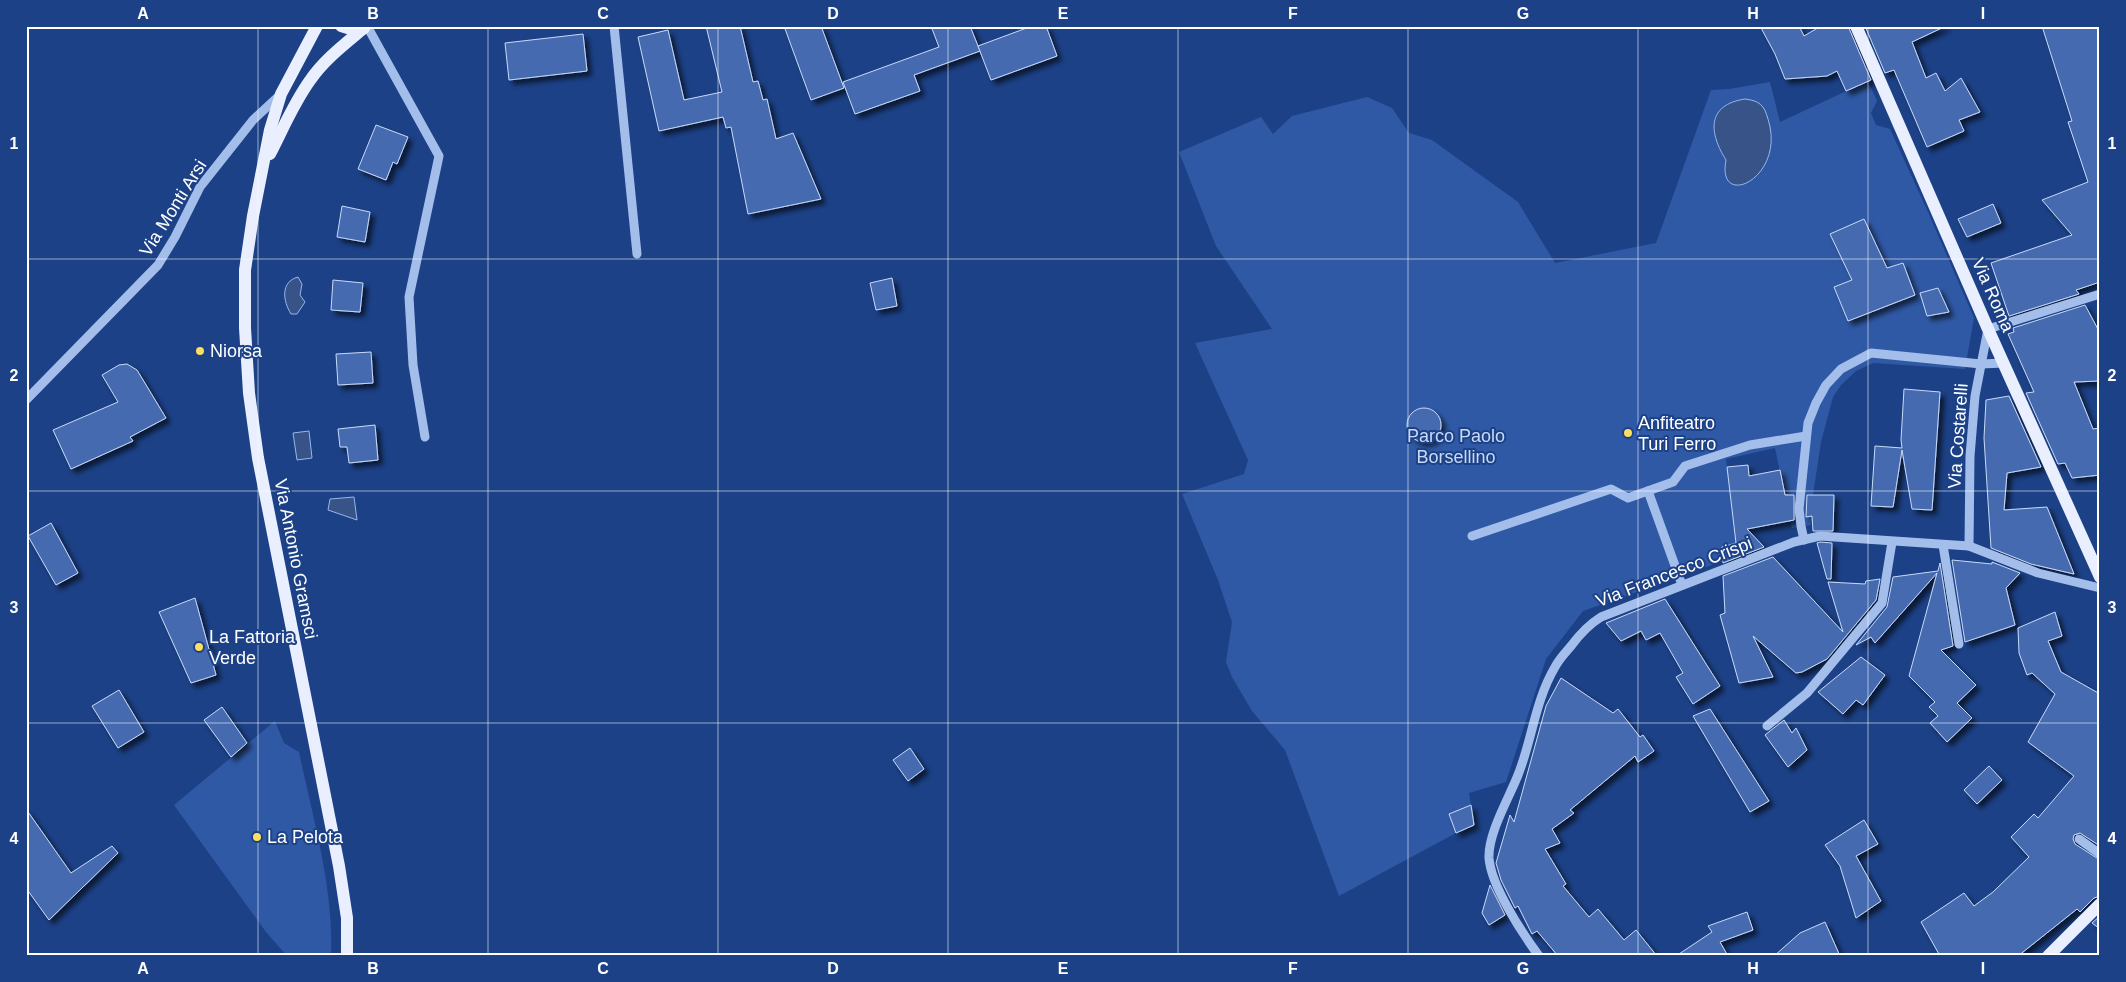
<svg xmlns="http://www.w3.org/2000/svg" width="2126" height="982" font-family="Arial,sans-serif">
<defs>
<filter id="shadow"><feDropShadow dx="4.5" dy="4.5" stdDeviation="2.5" flood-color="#0009"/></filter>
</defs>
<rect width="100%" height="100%" fill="#1c4187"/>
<g fill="#2f59a5">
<polygon points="1868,81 1877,101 1871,113 1876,125 1890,129 1928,212 1974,318 1965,369 1873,363 1856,371 1841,385 1833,397 1821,442 1813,495 1811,525 1792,528 1775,448 1726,459 1737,557 1724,561 1723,556 1711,560 1712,565 1689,573 1681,567 1670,570 1668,581 1583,611 1546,659 1506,782 1469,793 1474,825 1456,833 1339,896 1285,750 1252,711 1232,677 1226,662 1232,622 1218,580 1182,494 1244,474 1248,460 1195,343 1272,329 1216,246 1179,152 1261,117 1273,134 1292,116 1367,97 1392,108 1409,133 1432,140 1518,202 1555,263 1656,243 1711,90 1729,89 1770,82 1780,122"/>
<path d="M275 721 284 743 299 752C313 819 334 888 331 956H287L266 932 174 805Z"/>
</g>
<g fill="#385387" stroke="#97b7ed">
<path d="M1745 99C1760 101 1764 105 1768 119 1787 178 1716 211 1726 160 1709 133 1706 105 1745 99Z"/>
<path d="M298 277 302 284 300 295 305 302 297 314H291C283 301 280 282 298 277Z"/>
<polygon points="309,431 312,458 297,460 293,433"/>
<polygon points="354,497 357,520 328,510 330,499"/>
</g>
<g fill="#446ab0" stroke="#c9daf8" filter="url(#shadow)">
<polygon points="706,26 740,26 753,82 758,81 763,100 767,99 776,139 793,133 821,199 748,214 731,127 726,128 723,117 659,131 638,37 668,30 684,100 722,92"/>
<polygon points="784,26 821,26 844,88 811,100"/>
<polygon points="931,26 970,26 980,51 914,75 920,91 855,114 843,82 939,47"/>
<polygon points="1032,26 1046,26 1057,56 991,80 978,46"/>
<polygon points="1760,26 1799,26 1804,36 1821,26 1848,26 1871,80 1846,91 1837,71 1827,76 1785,79 1775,54"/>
<polygon points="1865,26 1946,26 1912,42 1926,78 1936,73 1945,91 1961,78 1980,112 1959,120 1964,131 1927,147 1894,70 1885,73"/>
<polygon points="2042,26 2100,26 2100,282 2076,290 2079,294 2009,316 1991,263 2072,235 2042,200 2088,182 2068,122 2072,121"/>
<polygon points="583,34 587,71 509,80 505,43"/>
<polygon points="376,125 408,137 397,164 393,162 386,180 358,169"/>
<polygon points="1993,204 2001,223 1967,237 1958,219"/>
<polygon points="342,206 370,212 365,242 337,237"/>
<polygon points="1864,219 1887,268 1903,263 1915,295 1848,321 1834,287 1852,280 1830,234"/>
<polygon points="892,278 897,306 876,310 870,283"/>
<polygon points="333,280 363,283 360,312 331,310"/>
<polygon points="1938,288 1949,312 1927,316 1920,293"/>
<polygon points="2085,305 2100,333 2100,381 2074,382 2093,429 2100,428 2100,475 2072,478 2065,463 2058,464 2026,393 2034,392 2008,334 2014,332 2013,328"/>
<polygon points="371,352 373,383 338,385 336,354"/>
<polygon points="127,364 137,370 166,418 130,437 133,441 71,469 53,430 118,402 102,375 119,365"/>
<polygon points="1904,389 1940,392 1932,510 1912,509 1902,450 1893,507 1871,506 1875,446 1902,448 1901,440"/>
<polygon points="2009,396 2041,467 2007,473 2004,510 2047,507 2074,574 2031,564 1991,548 1984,438 1986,400"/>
<circle cx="1424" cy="425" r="17"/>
<polygon points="375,425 378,460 349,463 347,447 340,447 338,429"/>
<polygon points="1748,465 1749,476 1780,470 1785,495 1794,495 1794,520 1747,529 1764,547 1723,563 1722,547 1736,543 1727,467"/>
<polygon points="1807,495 1834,495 1833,531 1813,531 1812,516 1806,517"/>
<polygon points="51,523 78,573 56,585 28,536"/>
<polygon points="1820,542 1832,543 1831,579 1827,579 1817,543"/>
<polygon points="1773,557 1843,632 1828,582 1865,584 1866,581 1880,579 1876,600 1827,659 1802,672 1796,673 1753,636 1773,677 1739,683 1720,615 1725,613 1723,576"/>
<polygon points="1952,560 1992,564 1992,562 2020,573 2006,588 2015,625 1965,642"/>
<polygon points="1940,563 1953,646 1941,650 1976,685 1957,703 1972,718 1947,742 1930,723 1938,716 1929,707 1935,702 1909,676 1937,573 1875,643 1871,637 1856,645 1887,607 1893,577 1938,571"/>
<polygon points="195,598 216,675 191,683 159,612"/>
<polygon points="1665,599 1720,686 1693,704 1676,677 1683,673 1660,633 1646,640 1641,631 1621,641 1606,623"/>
<polygon points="2055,612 2062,636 2048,641 2061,672 2100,694 2100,846 2080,833 2074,835 2073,839 2075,844 2100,860 2100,896 2094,898 2080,912 2077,909 2018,956 1940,956 1921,922 1964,893 1974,906 1993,892 2029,857 2011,837 2034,814 2038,818 2074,776 2028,742 2055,694 2032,673 2027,675 2019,653 2018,628"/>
<polygon points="1861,657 1885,675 1863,705 1856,700 1843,714 1818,692"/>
<polygon points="1561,678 1613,713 1618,709 1640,737 1643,735 1654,751 1638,762 1635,756 1570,810 1574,813 1552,829 1560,843 1545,849 1566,884 1563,886 1589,917 1598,909 1624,940 1636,930 1657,956 1558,956 1537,931 1532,934 1518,906 1515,908 1501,880 1496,863 1510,815 1514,822 1546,706"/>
<polygon points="119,690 144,732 118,748 92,706"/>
<polygon points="222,707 247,743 231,757 204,720"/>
<polygon points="1710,709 1769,801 1750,812 1693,716"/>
<polygon points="1784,720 1792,733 1796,728 1807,750 1788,767 1765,735"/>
<polygon points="910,748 924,769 908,781 893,760"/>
<polygon points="1989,766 2002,780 1977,804 1964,790"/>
<polygon points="1471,805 1474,825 1456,833 1449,814"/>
<polygon points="26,809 71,873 112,846 118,853 49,920 26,888"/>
<polygon points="1864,820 1878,844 1856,856 1881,901 1856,918 1840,866 1825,845"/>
<polygon points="1490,885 1505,915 1489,925 1482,913"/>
<polygon points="1747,912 1753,930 1720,942 1728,956 1676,956 1712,932 1708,926"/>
<polygon points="2100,916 2100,929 2092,923"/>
<polygon points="1825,922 1840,956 1774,956 1800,933"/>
</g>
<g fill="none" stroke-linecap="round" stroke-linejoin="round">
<g stroke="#a4beec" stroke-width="9">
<polyline points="367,26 439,156 409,297 413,365 425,437"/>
<polyline points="614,26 637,254"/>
<polyline points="26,400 158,265 175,237 200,187 253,120 281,94"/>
<polyline points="1648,491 1682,585"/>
<polyline points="1472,536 1611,489 1628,498 1673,482 1685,466 1750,445 1806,436"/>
<polyline points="1804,540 1801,526 1799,509 1808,423 1816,403 1826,385 1841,369 1871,353 1981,364 2004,363"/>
<polyline points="1943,545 1959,644"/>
<polyline points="1969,546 1970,456 1975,396 1988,329 2100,294"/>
<polyline points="1767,726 1807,693 1882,603 1892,542"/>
<polyline points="2079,839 2100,854"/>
<path d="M1539 956C1522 933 1491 886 1489 858 1488 833 1509 798 1518 775 1532 740 1535 701 1555 667 1559 659 1566 652 1571 646 1580 634 1588 625 1601 617L1794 542 1820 536 1969 546 2038 573 2100 588"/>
</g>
<g stroke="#e9efff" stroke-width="12">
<polyline points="317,26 281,94 270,130 253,216 245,270 245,328 249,393 258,458 339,866 347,918 347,956"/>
<polyline points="341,26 354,30 364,28"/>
<polyline points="1856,26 1988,329 2100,577"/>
<path d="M270 154C283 129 294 102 311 79 325 59 345 44 364 28"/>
<polyline points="2048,956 2100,904"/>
</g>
</g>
<path fill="none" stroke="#fff" stroke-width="1" stroke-opacity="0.55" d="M258 26V956M488 26V956M718 26V956M948 26V956M1178 26V956M1408 26V956M1638 26V956M1868 26V956M26 259H2100M26 491H2100M26 723H2100"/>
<g fill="#fcde61" stroke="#1c4187" stroke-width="2">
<circle cx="200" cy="351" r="5"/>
<circle cx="1628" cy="433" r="5"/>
<circle cx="199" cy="647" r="5"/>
<circle cx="257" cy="837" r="5"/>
</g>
<g text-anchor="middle" stroke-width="4" stroke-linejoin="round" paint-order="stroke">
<g font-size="18" fill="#fff" stroke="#1c4187">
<text transform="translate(173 208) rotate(-58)" y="6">Via Monti Arsi</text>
<text transform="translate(1993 295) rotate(66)" y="6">Via Roma</text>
<text transform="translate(1958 436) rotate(-86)" y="6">Via Costarelli</text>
<text transform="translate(296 559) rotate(79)" y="6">Via Antonio Gramsci</text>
<text transform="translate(1674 572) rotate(-21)" y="6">Via Francesco Crispi</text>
</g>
<g font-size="18" fill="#fff" stroke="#1c4187" text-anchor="start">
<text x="210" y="357">Niorsa</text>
<text x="1638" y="429">Anfiteatro<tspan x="1638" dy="21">Turi Ferro</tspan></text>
<text x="209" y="643">La Fattoria<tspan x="209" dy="21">Verde</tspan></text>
<text x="267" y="843">La Pelota</text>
</g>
<g font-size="18" fill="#c9daf8" stroke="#1c4187">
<text x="1456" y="442">Parco Paolo<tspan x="1456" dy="21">Borsellino</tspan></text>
</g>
</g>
<rect width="2126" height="982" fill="none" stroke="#1c4187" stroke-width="55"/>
<rect x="28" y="28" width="2070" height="926" fill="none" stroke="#fff" stroke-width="2"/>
<g font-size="16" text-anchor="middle" font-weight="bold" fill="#fff">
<text x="143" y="19">A</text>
<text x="373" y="19">B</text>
<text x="603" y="19">C</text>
<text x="833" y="19">D</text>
<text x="1063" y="19">E</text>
<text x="1293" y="19">F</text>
<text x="1523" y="19">G</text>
<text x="1753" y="19">H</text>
<text x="1983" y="19">I</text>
<text x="14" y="149">1</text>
<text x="2112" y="149">1</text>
<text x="14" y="381">2</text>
<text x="2112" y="381">2</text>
<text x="14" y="613">3</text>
<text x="2112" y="613">3</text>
<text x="14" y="844">4</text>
<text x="2112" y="844">4</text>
<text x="143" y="974">A</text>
<text x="373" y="974">B</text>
<text x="603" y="974">C</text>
<text x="833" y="974">D</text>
<text x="1063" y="974">E</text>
<text x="1293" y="974">F</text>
<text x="1523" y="974">G</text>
<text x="1753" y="974">H</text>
<text x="1983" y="974">I</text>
</g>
</svg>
